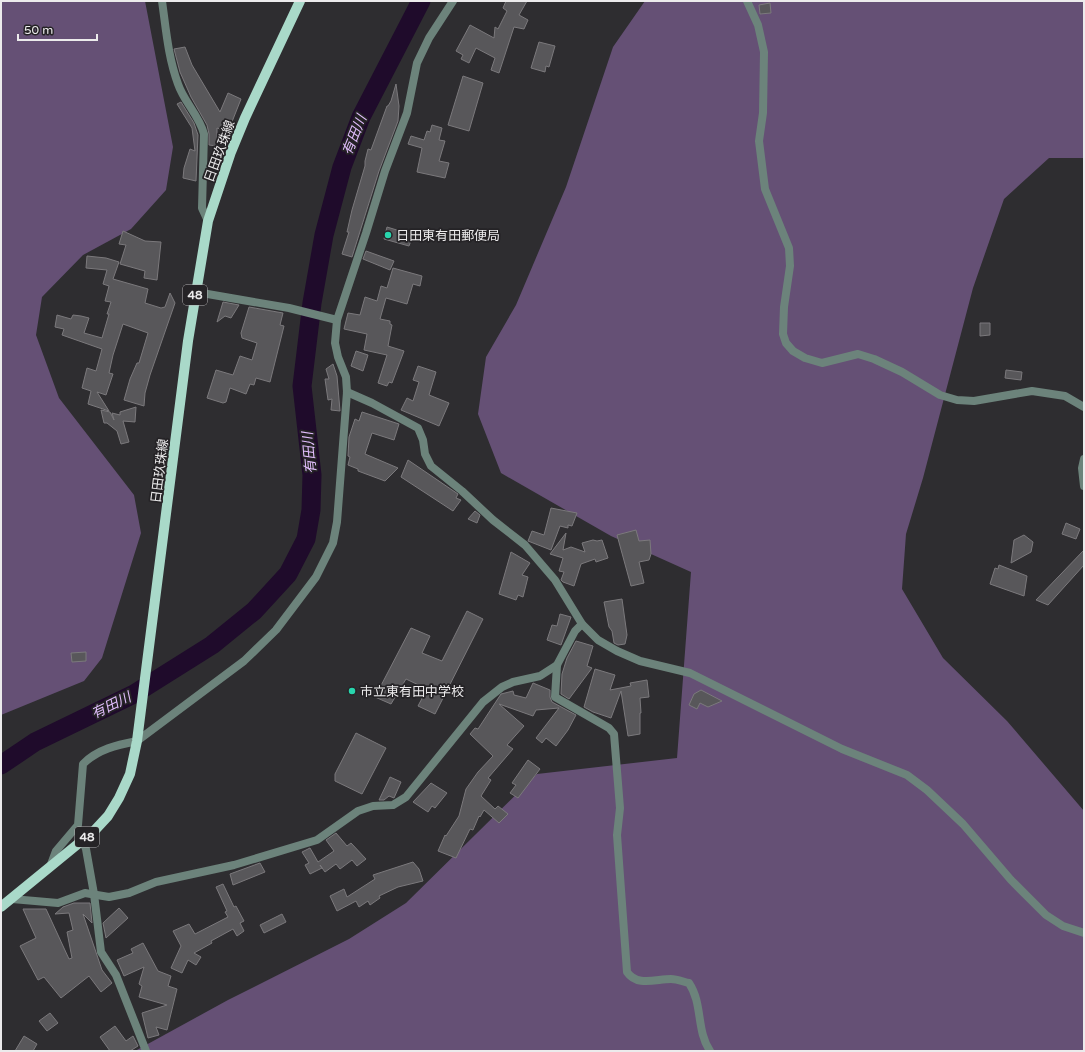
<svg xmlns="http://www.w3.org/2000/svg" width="1085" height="1052" font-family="'Varela Round','Noto Sans JP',sans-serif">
<rect width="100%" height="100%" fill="#2e2d30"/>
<g fill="#655075">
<polygon points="1,1 145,1 173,147 166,190 131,229 83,255 42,297 36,335 59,398 134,495 141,533 102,658 84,681 1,715"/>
<polygon points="645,1 1084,1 1084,158 1049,158 1004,199 973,288 923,478 906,534 902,589 943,658 1007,721 1084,811 1084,1051 135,1051 228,1000 349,939 406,903 537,774 677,758 691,572 611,536 501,473 478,414 486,357 516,305 566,187 613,47"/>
</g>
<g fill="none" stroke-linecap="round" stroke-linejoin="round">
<polyline stroke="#1f0b2b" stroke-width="19" points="1,765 35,742 134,694 212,645 254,611 288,574 306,539 311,510 312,475 302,386 312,303 324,235 342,167 361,117 421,1"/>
</g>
<g fill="#58575a" stroke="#7b797c">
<polygon points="506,1 527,1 519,15 528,20 524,29 514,27 499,73 491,70 495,58 476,48 469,63 461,59 463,55 456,51 470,25 494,38 495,27 498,29 507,11 503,8"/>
<polygon points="770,3 771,13 760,14 759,5"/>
<polygon points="539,42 555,46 549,67 546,66 545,72 531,68"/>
<polygon points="185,47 192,65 220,112 228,93 241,99 228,132 217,128 217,146 209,145 209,134 207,125 191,97 180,72 174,49"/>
<polygon points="463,76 483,83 469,131 448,125"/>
<polygon points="396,84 399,106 398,121 379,171 352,257 342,254 349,232 347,232 352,210 365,166 365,161 368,149 371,150 387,106 388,106 391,101"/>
<polygon points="181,102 194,123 198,135 196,181 183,178 184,168 190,149 195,151 192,128 177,104"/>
<polygon points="432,125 442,128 439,140 445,141 439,161 449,163 445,178 417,172 422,148 408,144 411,136 424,140 427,131 430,132"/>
<polygon points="387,227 413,235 409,246 384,239"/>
<polygon points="123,231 145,241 161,242 157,280 144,278 145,271 120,264 126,245 119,244"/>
<polygon points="366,251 394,261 390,270 363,259"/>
<polygon points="87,256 106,258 119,262 113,279 148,289 145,303 161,308 165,307 170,293 175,303 150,375 145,393 144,406 124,400 130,379 137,363 139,363 148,333 123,324 113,355 109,373 113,374 106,395 97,392 109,411 88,404 91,391 82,388 87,368 96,371 102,349 62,335 64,329 55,327 57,315 71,319 73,315 81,316 89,318 84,333 102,338 109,314 107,314 111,302 105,301 109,286 103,284 107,270 86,268"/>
<polygon points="393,268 422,276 420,286 413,284 407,304 386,298 380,319 390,321 390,324 392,325 388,346 404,351 392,383 389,382 387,386 378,383 387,355 364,350 367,334 344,329 348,313 360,315 365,297 377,301 381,286 387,288"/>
<polygon points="223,302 239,305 231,318 225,316 217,322"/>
<polygon points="249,307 283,313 280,325 284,326 270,382 256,378 254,385 250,384 246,394 230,388 226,402 223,403 207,398 216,370 233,375 240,356 252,360 257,343 242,338 241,333"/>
<polygon points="980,323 990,323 990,335 980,336"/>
<polygon points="356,351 368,355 363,371 351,366"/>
<polygon points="333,364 337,376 340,411 331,410 332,399 328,400 325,379 329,379 326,369"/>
<polygon points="418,366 436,372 429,395 449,403 439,426 401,410 407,398 413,401 419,382 413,380"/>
<polygon points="1006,370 1022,372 1021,380 1005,378"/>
<polygon points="136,407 135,422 123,421 129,442 121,444 117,431 107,423 104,423 101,410 110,412 114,420 112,413 120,415 120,412"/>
<polygon points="362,412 399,424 394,440 372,433 365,454 398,468 385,481 358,471 358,469 348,465 350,457 348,456 349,437 355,419 359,421"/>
<polygon points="408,460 458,494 456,498 461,500 453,511 401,477"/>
<polygon points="551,508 577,513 572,526 568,525 568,528 560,526 551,550 528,541 532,531 544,535"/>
<polygon points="475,511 480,515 477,523 468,519"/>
<polygon points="1066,523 1080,529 1076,539 1062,534"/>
<polygon points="636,530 639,541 650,540 651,554 649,560 639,562 644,583 631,586 617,535"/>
<polygon points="566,533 563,550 571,547 585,552 582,543 593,540 597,541 602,540 608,558 596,562 595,559 581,564 574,586 563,582 561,580 564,572 559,571 563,558 550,554"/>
<polygon points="1024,535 1033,542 1031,552 1011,563 1014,540"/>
<polygon points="1084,550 1084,565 1048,605 1036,600"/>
<polygon points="511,552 530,563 522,575 528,577 523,597 518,595 516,600 499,594"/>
<polygon points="999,565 1027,576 1024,596 990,584 995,568 998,569"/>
<polygon points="622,599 627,635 625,644 618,645 614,643 612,631 609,627 604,602"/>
<polygon points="467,611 483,619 435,714 418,706 427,689 406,679 391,704 375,697 411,628 430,636 422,653 442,661"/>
<polygon points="560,614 571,617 561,645 547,640 552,625 557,626"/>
<polygon points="576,641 593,646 587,666 592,668 569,699 561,694 562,674 567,658"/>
<polygon points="86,652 86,661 72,662 71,653"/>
<polygon points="595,669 615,675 610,690 631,686 630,683 647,680 649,697 640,698 641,713 640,713 640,734 628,736 621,691 611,718 593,712 584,707"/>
<polygon points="533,683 550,690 550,697 552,702 576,715 568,730 556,746 546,738 542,743 536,738 559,708 536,710 533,716 499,704 524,726 507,745 513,749 488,778 491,780 481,796 495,809 498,806 508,814 499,823 484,810 480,817 479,816 473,830 470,829 456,858 438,851 445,835 446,836 459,816 466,789 478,772 493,756 470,734 475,728 478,729 501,694 513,691 514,695 526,698"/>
<polygon points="701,690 722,701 708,707 700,703 697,709 689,705 694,694"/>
<polygon points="356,733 386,748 362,794 335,781 335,774"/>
<polygon points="528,760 540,769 518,798 510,793 516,785 512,783"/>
<polygon points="390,777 401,782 394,798 389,796 384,800 379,800"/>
<polygon points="431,783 447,793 435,808 432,806 428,812 413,802"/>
<polygon points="336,833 347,846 351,843 366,859 357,866 352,860 340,869 336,864 325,872 320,865 322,868 310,874 305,865 309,863 302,852 310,848 318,862 334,851 326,840"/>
<polygon points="413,862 419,869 423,881 398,887 379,896 380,898 370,905 368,901 359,907 356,901 337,911 330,896 344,889 347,897 375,879 373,875"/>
<polygon points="260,863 265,872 233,885 230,874"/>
<polygon points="223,884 234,907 236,906 244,921 240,923 244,931 237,936 233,929 211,941 212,943 194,953 201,957 196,965 188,960 182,973 171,968 181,946 173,931 189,924 195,934 228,917 225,912 227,911 216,887"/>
<polygon points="74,903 90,903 92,923 83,914 102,970 112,983 101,992 89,976 61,998 44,977 38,980 20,946 36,938 23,909 46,909 69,959 72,958 67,932 73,930 69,913 55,914 63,907"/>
<polygon points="119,908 128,918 106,938 103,923"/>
<polygon points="282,914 286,922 264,933 260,925"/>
<polygon points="143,943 158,971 171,976 168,986 177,989 167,1030 156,1027 159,1035 148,1038 142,1013 167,1005 139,997 142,986 139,984 144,967 124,976 117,960 133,953 131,949"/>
<polygon points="50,1013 58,1023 47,1031 39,1021"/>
<polygon points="115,1026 126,1041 133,1036 138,1046 130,1051 110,1051 100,1037"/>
<polygon points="24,1036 37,1044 33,1051 15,1051"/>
</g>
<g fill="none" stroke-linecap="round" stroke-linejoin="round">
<g stroke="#6c837b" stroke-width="8">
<path d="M162 1C166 29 168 57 178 84 184 102 199 115 204 134L202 208 208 221"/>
<polyline points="747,1 758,25 764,52 763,113 759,141 765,189 789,248 790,266 784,307 783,334 786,343 793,351 805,358 822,363 858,354 874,359 902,372 940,395 957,400 974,401 1032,391 1065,396 1084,407"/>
<polyline points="196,292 289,308 337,320"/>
<polyline points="347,392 372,403 418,428 423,440 425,454 431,466 462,491 493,520 525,545 555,580 582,624 598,640 617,651 640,661 690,673 842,749 907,775 927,790 963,824 1011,880 1046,915 1063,926 1084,933"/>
<polyline points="1084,459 1082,468 1084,486"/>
<path d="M582 624 575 631 557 665 555 697 609 728 614 734 620 808 617 835 627 972C637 987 656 979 671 979 677 979 684 982 689 983 703 1004 696 1030 710 1051"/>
<polyline points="83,842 86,849 94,894 101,952 116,975 146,1051"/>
<path d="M50 867 56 851 78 825 83 764C98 749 117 745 137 741L244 661 276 630 316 577 333 543 337 522 347 392 346 377 338 357 335 343 337 320 366 233 385 171 407 113 417 63 429 38 453 1"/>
<polyline points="12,899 58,903 85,893 109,897 129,893 156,882 234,865 317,840 358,811 373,806 393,805 406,797 483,702 502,687 513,682 540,676 557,665"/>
</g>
<polyline stroke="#a9d9c9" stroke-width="10" points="1,907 95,830 108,816 119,798 130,774 137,741 188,341 208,221 231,152 245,118 300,1"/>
</g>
<g fill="#28d5ad" stroke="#252326" stroke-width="1.5">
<circle cx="388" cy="235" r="4"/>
<circle cx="352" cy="691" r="4"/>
</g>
<g text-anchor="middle" stroke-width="3.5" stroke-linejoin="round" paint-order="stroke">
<g fill="#252326" stroke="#b0afb1" stroke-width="1">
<rect x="183" y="285" width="24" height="20" rx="3"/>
<rect x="75" y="827" width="24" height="20" rx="3"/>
</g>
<g font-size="12" font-weight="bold" fill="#ecebec">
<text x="195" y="299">48</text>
<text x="87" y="841">48</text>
</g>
<g font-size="13" fill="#ecebec" stroke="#252326">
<text transform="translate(219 151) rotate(-70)" y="5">日田玖珠線</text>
<text transform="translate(159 471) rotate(-83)" y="5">日田玖珠線</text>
</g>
<g font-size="13" fill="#ecebec" stroke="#252326" text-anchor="start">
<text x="396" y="240">日田東有田郵便局</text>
<text x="360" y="696">市立東有田中学校</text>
</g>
<g font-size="14" font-style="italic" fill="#e1bdfd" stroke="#252326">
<text transform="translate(354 135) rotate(-68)" y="5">有田川</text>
<text transform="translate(309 453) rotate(-95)" y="5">有田川</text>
<text transform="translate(111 705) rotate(-26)" y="5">有田川</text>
</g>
</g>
<rect width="1085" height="1052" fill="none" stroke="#ecebec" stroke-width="4"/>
<path d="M18 34v6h79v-6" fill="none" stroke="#ecebec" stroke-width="2"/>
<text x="24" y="34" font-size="12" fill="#ecebec" stroke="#252326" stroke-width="3" paint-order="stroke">50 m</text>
</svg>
